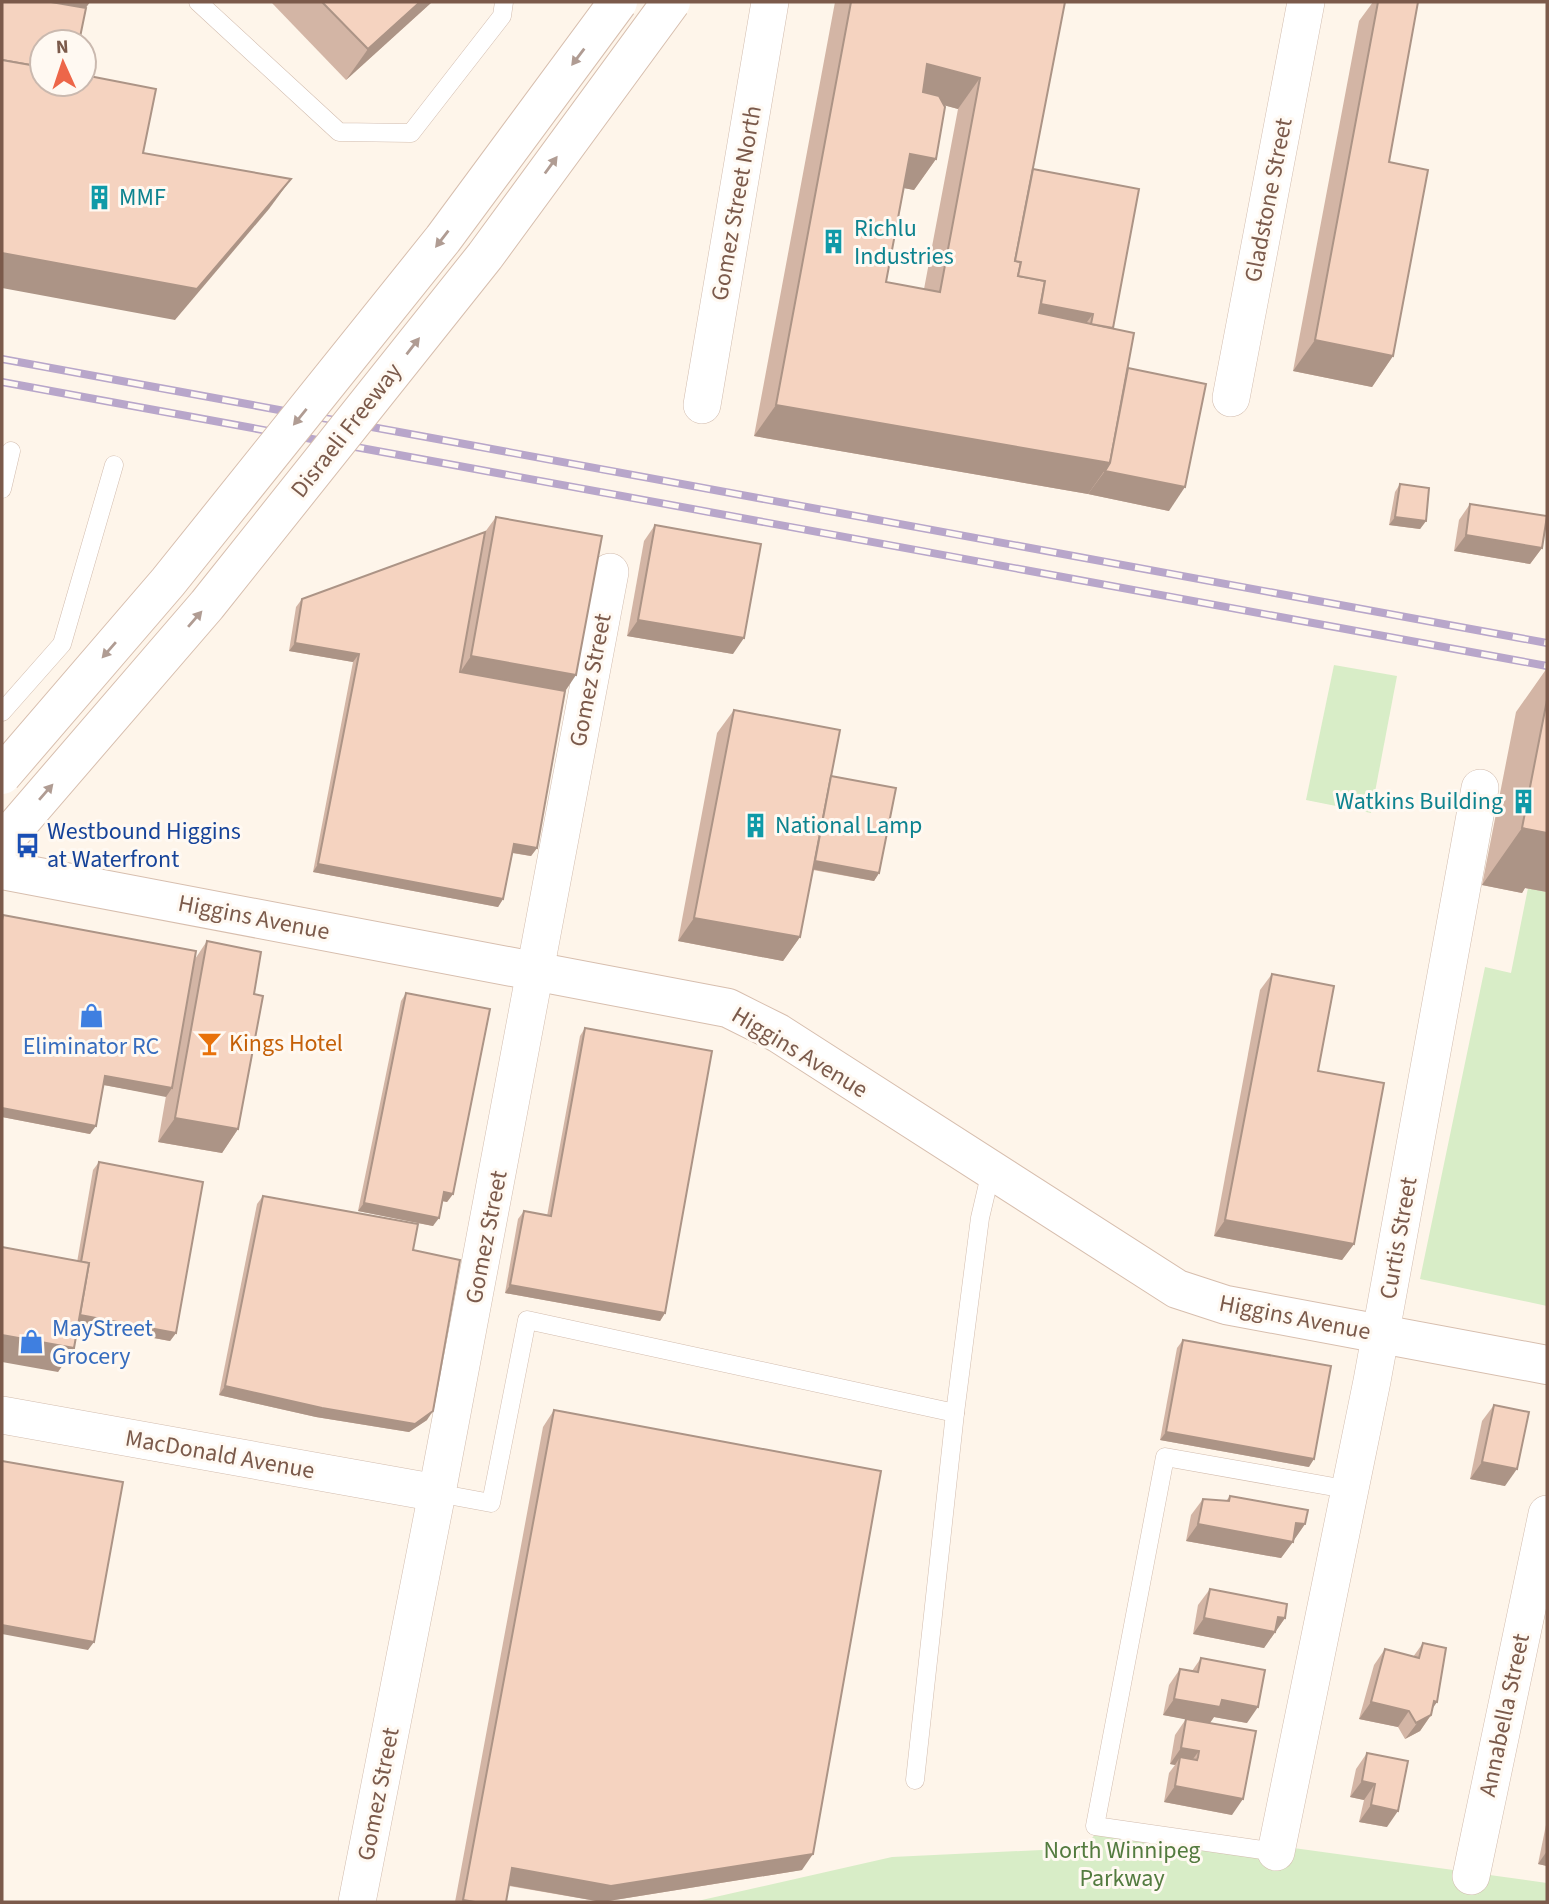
<svg xmlns="http://www.w3.org/2000/svg" width="1549" height="1904" font-family="'Source Sans 3',sans-serif">
<rect width="100%" height="100%" fill="#fef5ea"/>
<g fill="#d8edc7">
<polygon points="1334,665 1397,676 1371,813 1306,800"/>
<polygon points="1528,888 1547,892 1547,1306 1420,1279 1485,967 1511,973"/>
<polygon points="1105,1822 1547,1883 1547,1902 693,1902 892,1857 1084,1848"/>
</g>
<g fill="none" stroke-linecap="round" stroke-linejoin="round">
<defs>
<g id="service">
<polyline points="198,2 339,132 411,133 502,16 504,2"/>
<polyline points="2,489 11,451"/>
<polyline points="2,712 62,644 114,465"/>
<polyline points="437,1493 491,1503 527,1320 955,1413"/>
<polyline points="915,1780 955,1413 980,1218 991,1171"/>
<polyline points="1276,1852 1095,1826 1165,1457 1351,1490"/>
</g>
<g id="minor">
<polyline points="1231,398 1306,2"/>
<polyline points="702,405 770,2"/>
<polyline points="2,1415 437,1493"/>
<polyline points="1276,1852 1372,1381 1480,788"/>
<polyline points="1471,1876 1547,1514"/>
<polyline points="357,1902 437,1493 610,572"/>
</g>
<polyline id="secondary" points="2,870 728,1008 778,1033 1177,1289 1226,1305 1547,1365"/>
</defs>
<use href="#service" stroke="#d2bcae" stroke-width="19"/>
<use href="#minor" stroke="#d2bcae" stroke-width="38"/>
<use href="#secondary" stroke="#d7beae" stroke-width="40"/>
<use href="#service" stroke="#fff" stroke-width="18"/>
<use href="#minor" stroke="#fff" stroke-width="37"/>
<use href="#secondary" stroke="#fff" stroke-width="38"/>
<defs>
<g id="rail">
<polyline points="2,359 1547,643"/>
<polyline points="2,382 1547,666"/>
</g>
</defs>
<use href="#rail" stroke="#b8a6ca" stroke-width="8"/>
<use href="#rail" stroke="#fff9f2" stroke-width="5" stroke-dasharray="16" stroke-linecap="butt"/>
<defs>
<g id="secondary-bridge">
<polyline points="2,775 168,582 443,239 618,2"/>
<polyline points="2,843 207,605 485,256 671,2"/>
</g>
</defs>
<use href="#secondary-bridge" stroke="#d7beae" stroke-width="40" stroke-linecap="butt"/>
<use href="#secondary-bridge" stroke="#fff" stroke-width="38"/>
</g>
<g fill="#d3b5a5" fill-rule="evenodd">
<polygon points="271,2 432,2 346,80"/>
<path d="M835 2H1065L1033 169 1113 328 1128 368 1169 511 1088 494 754 436ZM944 105 958 109 924 289 886 282 904 188 914 190 936 159Z"/>
<polygon points="1373,2 1418,2 1389,162 1393,356 1372,387 1293,371 1359,21"/>
<polygon points="1400,484 1426,521 1420,529 1389,525 1395,492"/>
<polygon points="1470,504 1542,548 1530,564 1454,551 1459,520"/>
<polygon points="496,517 565,691 537,848 531,856 512,853 503,899 498,907 313,872 353,662 289,651 296,607 302,599 485,532"/>
<polygon points="655,525 733,654 627,636 644,541"/>
<polygon points="1547,668 1547,892 1525,888 1522,893 1482,885 1516,712"/>
<polygon points="734,710 831,776 879,873 874,881 813,870 800,937 783,961 678,941 717,733"/>
<polygon points="3,915 195,959 207,941 254,994 238,1129 222,1153 158,1142 166,1096 103,1085 90,1134 2,1117 2,916"/>
<polygon points="1272,974 1318,1071 1354,1244 1342,1260 1214,1236 1260,990"/>
<polygon points="406,993 453,1194 447,1202 442,1201 433,1226 358,1211 401,1001"/>
<polygon points="585,1028 665,1313 660,1321 505,1293 518,1219 524,1211 547,1216 580,1036"/>
<polygon points="99,1162 176,1333 170,1341 79,1324 74,1348 58,1372 93,1170"/>
<polygon points="263,1196 413,1250 427,1420 409,1432 316,1417 219,1395 257,1204"/>
<polygon points="1183,1340 1309,1467 1160,1440 1177,1348"/>
<polygon points="1494,1405 1505,1486 1470,1479 1482,1421"/>
<polygon points="554,1410 802,1870 602,1902 509,1886 506,1902 455,1902 543,1427"/>
<polygon points="1230,1496 1305,1524 1281,1558 1186,1541 1191,1515 1203,1499 1226,1501"/>
<polygon points="1210,1589 1285,1618 1264,1648 1193,1634 1198,1605"/>
<polygon points="1423,1643 1437,1702 1432,1708 1431,1715 1420,1731 1405,1739 1398,1727 1359,1719 1374,1665 1385,1649 1413,1657"/>
<polygon points="1201,1658 1247,1723 1214,1717 1210,1723 1232,1815 1164,1802 1169,1773 1175,1765 1170,1764 1175,1735 1186,1719 1163,1715 1169,1685 1180,1669 1192,1671"/>
<polygon points="1367,1753 1387,1827 1359,1822 1364,1800 1350,1797 1356,1769"/>
<polygon points="1547,1820 1547,1866 1538,1864"/>
</g>
<g fill="#ac9486">
<polygon points="2,2 90,2 69,32"/>
<polygon points="420,2 432,2 346,80 368,49"/>
<polygon points="927,64 980,78 958,109 906,95"/>
<polygon points="910,154 936,159 914,190 888,185"/>
<polygon points="291,179 269,209 175,320 2,288 2,253"/>
<polygon points="1037,303 1093,314 1076,337 1021,327"/>
<polygon points="1315,340 1393,356 1372,387 1293,371"/>
<polygon points="776,405 1110,463 1088,494 754,436"/>
<polygon points="1105,471 1185,487 1169,511 1088,494"/>
<polygon points="1395,517 1426,521 1420,529 1389,525"/>
<polygon points="1466,535 1542,548 1530,564 1454,551"/>
<polygon points="638,620 744,638 733,654 627,636"/>
<polygon points="295,643 359,654 353,662 289,651"/>
<polygon points="471,656 576,675 560,699 455,680"/>
<polygon points="1522,828 1547,833 1547,892 1525,888 1522,893 1482,885"/>
<polygon points="514,844 537,848 531,856 508,852"/>
<polygon points="807,859 879,873 874,881 801,867"/>
<polygon points="318,864 503,899 498,907 313,872"/>
<polygon points="694,918 800,937 783,961 678,941"/>
<polygon points="105,1076 172,1088 166,1097 99,1084"/>
<polygon points="2,1108 96,1126 90,1134 2,1117"/>
<polygon points="175,1118 238,1129 222,1153 158,1142"/>
<polygon points="444,1192 453,1194 447,1202 438,1200"/>
<polygon points="364,1203 439,1218 433,1226 358,1211"/>
<polygon points="1225,1220 1354,1244 1342,1260 1214,1236"/>
<polygon points="510,1285 665,1313 660,1321 505,1293"/>
<polygon points="72,1314 176,1333 170,1341 67,1322"/>
<polygon points="2,1335 74,1348 58,1372 2,1362"/>
<polygon points="225,1386 433,1411 427,1420 409,1432 316,1417 219,1395"/>
<polygon points="1166,1432 1314,1459 1309,1467 1160,1440"/>
<polygon points="1482,1462 1517,1469 1505,1486 1470,1479"/>
<polygon points="1296,1523 1305,1524 1294,1540 1285,1539"/>
<polygon points="1198,1524 1293,1542 1281,1558 1186,1541"/>
<polygon points="1278,1617 1285,1618 1264,1648 1193,1634 1204,1618"/>
<polygon points="2,1625 94,1642 88,1650 2,1634"/>
<polygon points="1174,1699 1222,1700 1258,1707 1247,1723 1214,1717 1209,1724 1163,1715"/>
<polygon points="1434,1701 1437,1702 1426,1718 1431,1715 1420,1731 1405,1739"/>
<polygon points="1371,1702 1409,1711 1398,1727 1359,1719"/>
<polygon points="1181,1748 1199,1751 1187,1767 1180,1757 1175,1765 1170,1764"/>
<polygon points="1362,1781 1375,1784 1364,1800 1350,1797"/>
<polygon points="1175,1786 1243,1799 1232,1815 1164,1802"/>
<polygon points="1371,1805 1398,1811 1387,1827 1359,1822"/>
<polygon points="1547,1851 1547,1866 1538,1864"/>
<polygon points="813,1854 802,1870 602,1902 501,1884 512,1868"/>
</g>
<g fill="#f5d3c0" stroke="#ac9486" stroke-width="2" fill-rule="evenodd">
<polygon points="2,2 51,2 86,8 79,42 42,42 42,67 2,60"/>
<polygon points="322,2 420,2 368,49"/>
<path d="M851 2H1065L1015 261 1021 262 1018 276 1045 281 1039 313 1134 333 1110 463 776 405ZM927 64 980 78 940 292 886 282 910 154 936 159 945 107 939 96 923 92Z"/>
<polygon points="1378,2 1418,2 1389,162 1428,170 1393,356 1315,340"/>
<polygon points="2,60 42,67 42,84 84,84 84,75 156,89 143,153 291,179 197,289 2,253"/>
<polygon points="1033,169 1139,189 1113,328 1091,324 1093,314 1041,304 1045,281 1018,276 1021,262 1015,261"/>
<polygon points="1128,368 1206,384 1185,487 1105,471 1110,463"/>
<polygon points="1400,484 1429,488 1426,521 1395,517"/>
<polygon points="1470,504 1547,516 1542,548 1466,535"/>
<polygon points="496,517 602,536 576,675 471,656"/>
<polygon points="655,525 761,544 744,638 638,620"/>
<polygon points="485,532 460,672 565,691 537,848 514,844 503,899 318,864 359,654 295,643 302,599"/>
<polygon points="1547,700 1547,833 1522,828"/>
<polygon points="734,710 840,730 800,937 694,918"/>
<polygon points="831,776 896,788 879,873 815,861"/>
<polygon points="3,915 196,951 172,1088 105,1076 96,1126 2,1108 2,920"/>
<polygon points="207,941 261,952 254,994 263,996 238,1129 175,1118"/>
<polygon points="1272,974 1334,986 1318,1071 1384,1083 1354,1244 1225,1220"/>
<polygon points="406,993 490,1009 453,1194 444,1192 439,1218 364,1203"/>
<polygon points="585,1028 712,1051 665,1313 510,1285 524,1211 551,1216"/>
<polygon points="99,1162 203,1182 176,1333 80,1315 89,1263 81,1262"/>
<polygon points="263,1196 418,1224 413,1250 460,1260 433,1411 415,1424 322,1408 225,1386"/>
<polygon points="2,1247 89,1263 74,1348 2,1335"/>
<polygon points="1183,1340 1331,1366 1314,1459 1166,1432"/>
<polygon points="1494,1405 1529,1412 1517,1469 1482,1462"/>
<polygon points="554,1410 881,1471 813,1854 611,1886 512,1868 506,1902 475,1902 463,1900"/>
<polygon points="2,1461 123,1482 94,1642 2,1625"/>
<polygon points="1230,1496 1308,1510 1305,1524 1296,1523 1293,1542 1198,1524 1203,1499 1229,1501"/>
<polygon points="1210,1589 1287,1604 1285,1618 1278,1617 1275,1632 1204,1618"/>
<polygon points="1423,1643 1446,1648 1437,1702 1434,1701 1431,1715 1416,1723 1409,1711 1371,1702 1385,1649 1419,1658"/>
<polygon points="1201,1658 1265,1670 1258,1707 1222,1700 1220,1707 1174,1699 1180,1669 1198,1672"/>
<polygon points="1186,1719 1256,1731 1243,1799 1175,1786 1180,1757 1197,1760 1198,1757 1199,1751 1181,1748"/>
<polygon points="1367,1753 1408,1761 1398,1811 1371,1805 1375,1784 1362,1781"/>
</g>
<defs><path id="oneway-solid" d="M-6-.8H1V-3.2L6.5 0L1 3.2V.8H-6Z" transform="scale(1.75)"/></defs>
<g fill="#b09c93">
<use href="#oneway-solid" transform="translate(578 57) rotate(127)"/>
<use href="#oneway-solid" transform="translate(551 165) rotate(-54)"/>
<use href="#oneway-solid" transform="translate(442 239) rotate(128)"/>
<use href="#oneway-solid" transform="translate(413 346) rotate(-52)"/>
<use href="#oneway-solid" transform="translate(300 417) rotate(129)"/>
<use href="#oneway-solid" transform="translate(195 619) rotate(-49)"/>
<use href="#oneway-solid" transform="translate(109 650) rotate(131)"/>
<use href="#oneway-solid" transform="translate(46 792) rotate(-49)"/>
</g>
<defs>
<symbol id="building-bare" viewBox="-9 -9 18 18"><path d="M-4-6H4V6H1V3H-1V6H-4ZM-2.5-4.3h1.7v1.8h-1.7ZM.8-4.3h1.7v1.8H.8ZM-2.5-1h1.7V.8h-1.7ZM.8-1h1.7V.8H.8Z" fill="#0f9aa8" stroke="#fff9f2" stroke-width="2.5" paint-order="stroke"/></symbol>
<symbol id="bus-bare" viewBox="-9 -9 18 18"><path d="M-5-6H5V4H4V6H2V4H-2V6H-4V4H-5ZM-3.5-4V0h7V-4ZM-3.5 1.2v1.5H-2V1.2ZM2 1.2v1.5H3.5V1.2Z" fill="#1a4fb4" stroke="#fff9f2" stroke-width="2.5" paint-order="stroke"/></symbol>
<symbol id="shop-bare" viewBox="-9 -9 18 18"><path d="M-5-2.5h2.3a2.7 3.5 0 0 1 5.4 0H5L5.5 6h-11ZM-1.5-2.5h3a1.5 2.3 0 0 0-3 0Z" fill="#3f7fe0" stroke="#fff9f2" stroke-width="2.5" paint-order="stroke"/></symbol>
<symbol id="bar-bare" viewBox="-9 -9 18 18"><path d="M-6-5H6L.8 .8V4.5H3.5V6h-7V4.5H-.8V.8Z" fill="#e8710a" stroke="#fff9f2" stroke-width="2.5" paint-order="stroke"/></symbol>
</defs>
<g fill-rule="evenodd">
<use href="#building-bare" x="82" y="180" width="35" height="35"/>
<use href="#building-bare" x="816" y="224" width="35" height="35"/>
<use href="#building-bare" x="1506" y="784" width="35" height="35"/>
<use href="#building-bare" x="738" y="808" width="35" height="35"/>
<use href="#bus-bare" x="10" y="828" width="35" height="35"/>
<use href="#shop-bare" x="74" y="998" width="35" height="35"/>
<use href="#bar-bare" x="192" y="1026" width="35" height="35"/>
<use href="#shop-bare" x="14" y="1324" width="35" height="35"/>
</g>
<g text-anchor="middle" stroke-width="6" stroke-linejoin="round" paint-order="stroke">
<g font-size="24" fill="#0d838f" stroke="#fff9f2" text-anchor="start">
<text x="119" y="205">MMF</text>
<text x="854" y="236">Richlu<tspan x="854" dy="28">Industries</tspan></text>
<text x="1503" y="809" text-anchor="end">Watkins Building</text>
<text x="775" y="833">National Lamp</text>
</g>
<g font-size="24" fill="#7b5a4b" stroke="#fff9f2">
<text transform="translate(1268 200) rotate(-79)" y="8">Gladstone Street</text>
<text transform="translate(736 203) rotate(-80)" y="8">Gomez Street North</text>
<text transform="translate(346 430) rotate(-52)" y="8">Disraeli Freeway</text>
<text transform="translate(590 680) rotate(-79)" y="8">Gomez Street</text>
<text transform="translate(254 917) rotate(11)" y="8">Higgins Avenue</text>
<text transform="translate(800 1052) rotate(31)" y="8">Higgins Avenue</text>
<text transform="translate(486 1237) rotate(-79)" y="8">Gomez Street</text>
<text transform="translate(1398 1238) rotate(-80)" y="8">Curtis Street</text>
<text transform="translate(1295 1317) rotate(11)" y="8">Higgins Avenue</text>
<text transform="translate(220 1454) rotate(10)" y="8">MacDonald Avenue</text>
<text transform="translate(1504 1715) rotate(-78)" y="8">Annabella Street</text>
<text transform="translate(378 1794) rotate(-79)" y="8">Gomez Street</text>
</g>
<g font-size="24" fill="#164399" stroke="#fff9f2" text-anchor="start">
<text x="47" y="839">Westbound Higgins<tspan x="47" dy="28">at Waterfront</tspan></text>
</g>
<g font-size="24" fill="#c56008" stroke="#fff9f2" text-anchor="start">
<text x="229" y="1051">Kings Hotel</text>
</g>
<g font-size="24" fill="#366cbe" stroke="#fff9f2">
<text x="91" y="1054">Eliminator RC</text>
<text x="52" y="1336" text-anchor="start">MayStreet<tspan x="52" dy="28">Grocery</tspan></text>
</g>
<g font-size="24" fill="#537b3f" stroke="#fff9f2">
<text x="1122" y="1858">North Winnipeg<tspan x="1122" dy="28">Parkway</tspan></text>
</g>
</g>
<rect width="1549" height="1904" fill="none" stroke="#7b5a4b" stroke-width="7"/>
<g transform="translate(63 63) rotate(357)"><circle r="33" fill="#fff9f2" stroke="#cab9af" stroke-width="2"/>
<path d="M0-5L12 26L0 18L-12 26Z" fill="#ed6649"/>
<text y="-10" font-size="19" font-weight="bold" text-anchor="middle" fill="#7b5a4b">N</text>
</g>
</svg>
